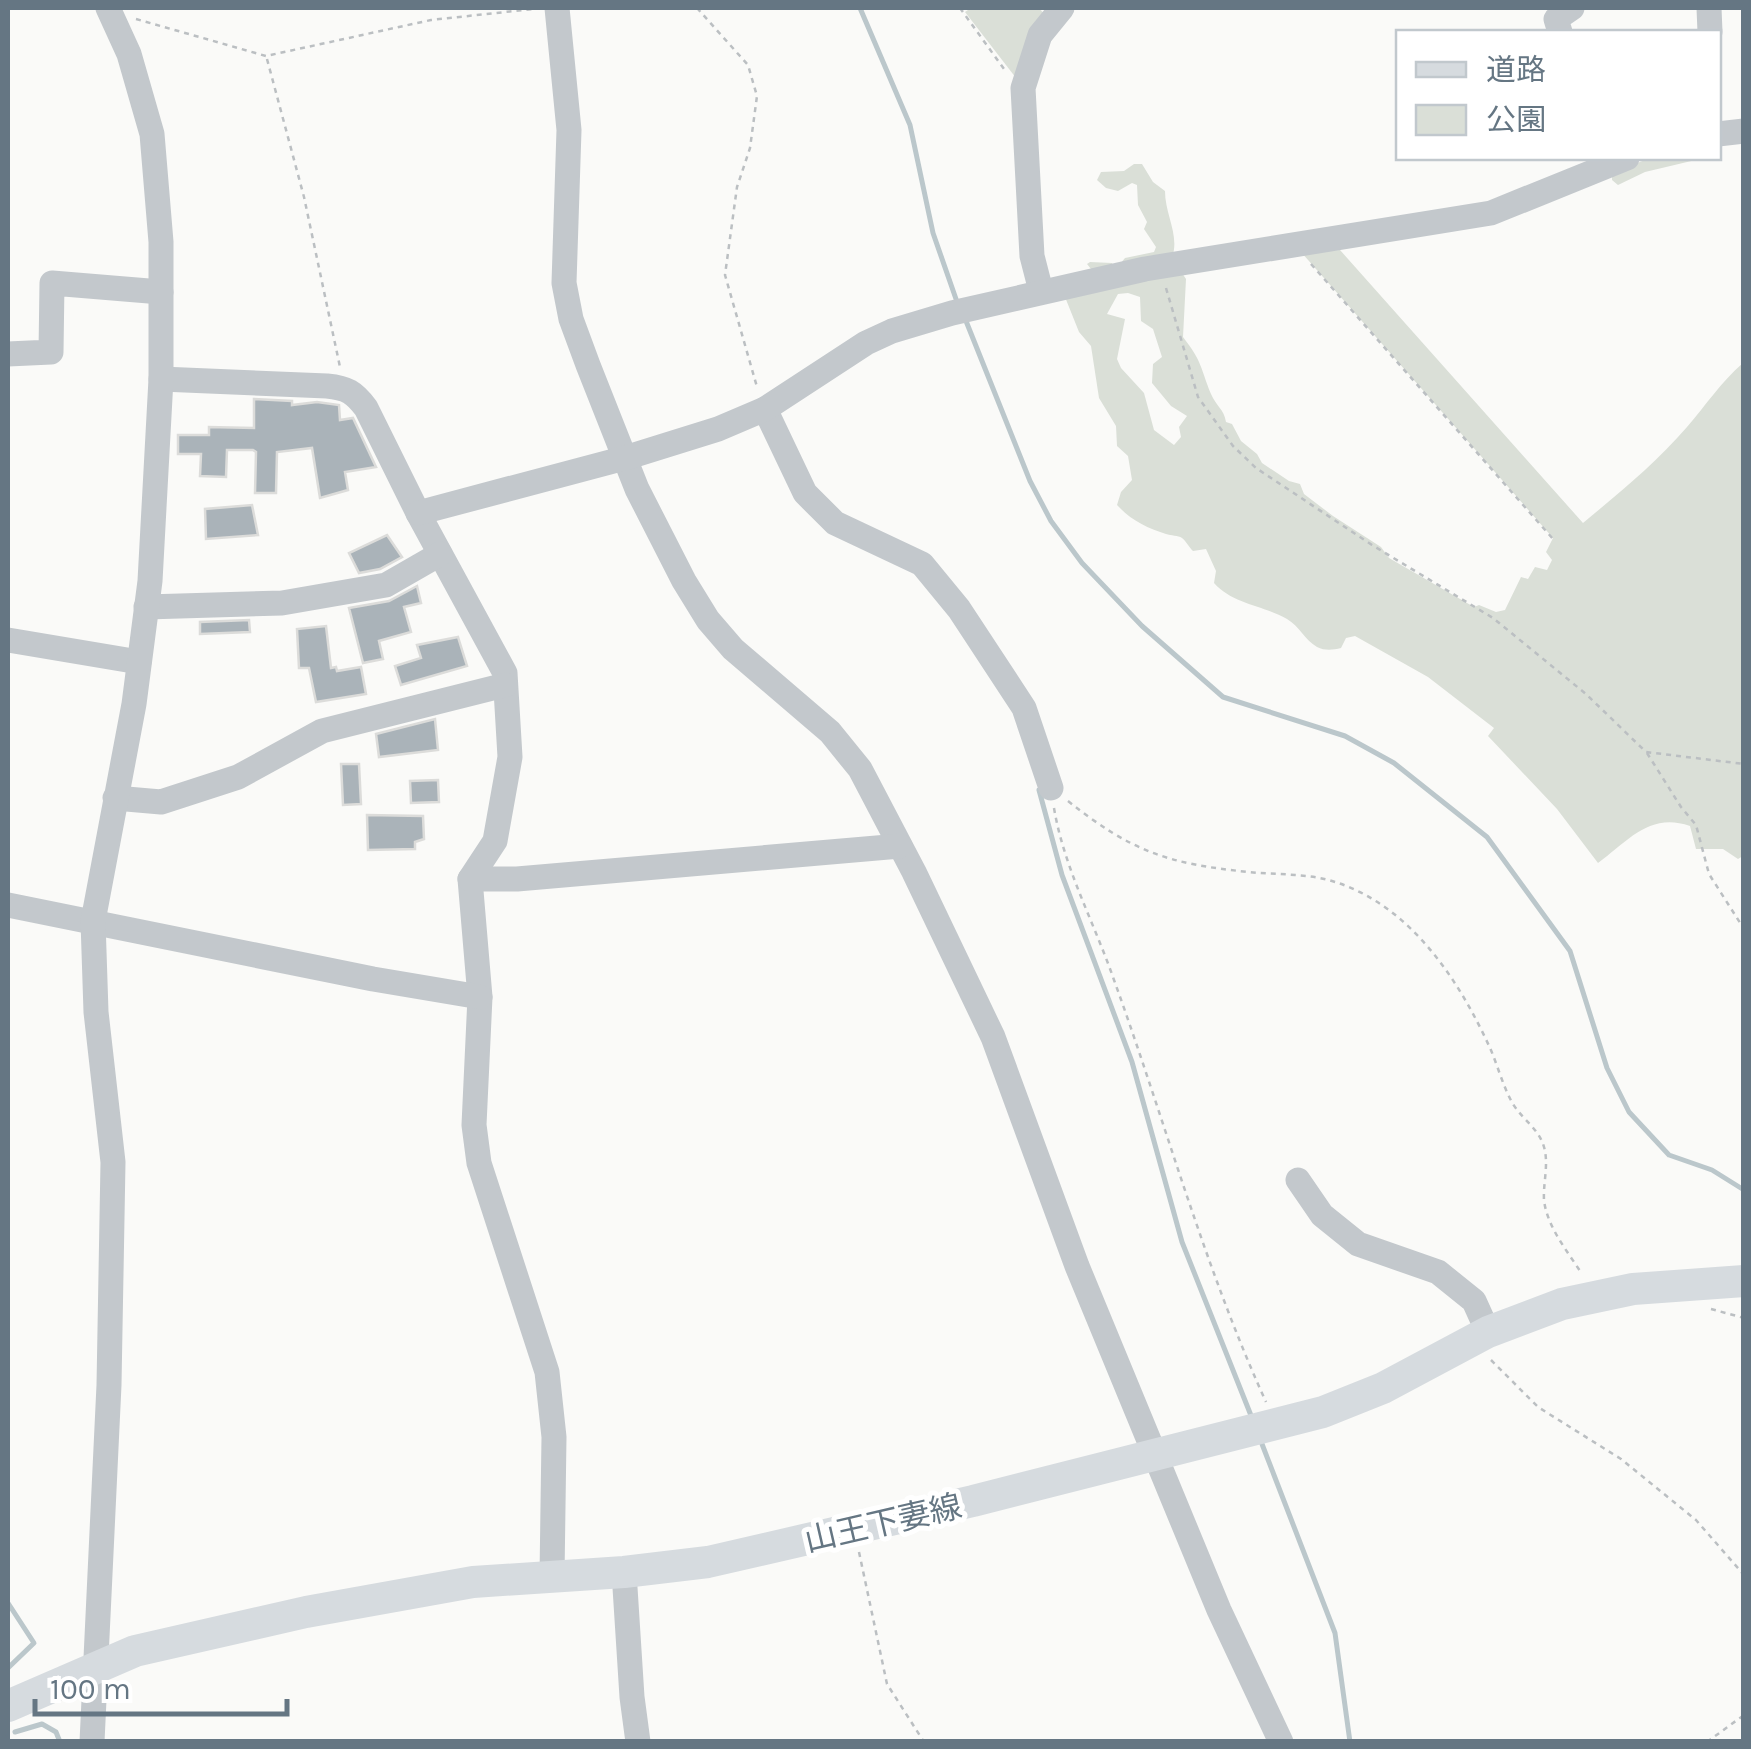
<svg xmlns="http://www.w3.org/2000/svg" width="1751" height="1749" font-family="Karla,'Noto Sans JP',sans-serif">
<rect width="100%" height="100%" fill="#fafaf8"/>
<g fill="#dadfd7" fill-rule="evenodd">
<polygon points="971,8 1039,8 1046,16 1016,78 965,12"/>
<polygon points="1650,158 1704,158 1645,172 1618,185 1612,180 1612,173"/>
<path d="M1134 164H1142L1153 182 1165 191C1165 215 1180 235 1172 258L1186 279 1183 337C1203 363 1200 367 1211 394 1216 406 1224 409 1226 422L1232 424 1241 441 1257 454 1262 463 1289 481 1300 484 1304 494 1333 516 1381 547 1389 558 1474 607 1479 605 1496 612 1505 610 1521 577 1528 579 1535 567 1547 570 1552 560 1546 552 1553 538 1301 252 1340 250 1583 523C1619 493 1656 463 1687 427 1706 405 1721 382 1743 363V856L1738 859 1723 849H1696L1690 826C1650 812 1629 840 1598 863L1557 809 1488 736 1494 728 1428 677 1355 636 1346 638 1341 648C1333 650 1325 651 1317 647 1305 640 1299 626 1287 619 1263 605 1234 605 1214 583L1216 571 1206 549 1193 551C1189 547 1186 541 1182 538 1178 535 1171 536 1166 534 1147 528 1132 521 1117 505L1121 492 1132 480 1128 456 1117 446 1116 426 1099 398 1091 346 1079 332 1065 297 1095 274 1087 264 1090 262 1112 263 1115 270 1125 258 1154 252 1156 247 1144 229 1147 222 1138 205 1137 185 1132 183 1118 191 1106 188 1097 180 1101 172 1124 171ZM1128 293 1140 297 1141 321 1153 329 1162 357 1153 364 1152 383 1171 406 1187 416 1179 427 1181 437 1174 445 1154 430 1144 393 1121 368 1117 359 1125 319 1107 314 1118 294Z"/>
</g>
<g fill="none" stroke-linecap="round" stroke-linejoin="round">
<g stroke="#bbc7cb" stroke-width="5">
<polyline points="860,8 910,125 933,233 956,299"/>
<polyline points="966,321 1030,481 1051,521 1082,563 1142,626 1223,697 1345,736 1394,763 1487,837 1570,951 1607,1068 1629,1112 1669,1155 1712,1170 1744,1190"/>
<polyline points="1039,790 1062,875 1132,1062 1182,1242 1252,1418"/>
<polyline points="1262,1444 1335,1633 1350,1742"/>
<polyline points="8,1603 34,1643 8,1668"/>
<polyline points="15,1732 42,1724 56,1732 60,1742"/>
</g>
</g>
<g fill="#aab3b9" stroke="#dcdcda" stroke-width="2.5">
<polygon points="254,399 292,401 292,405 317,402 339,405 340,420 353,418 376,467 345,472 348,490 320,498 312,448 277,452 276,493 255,493 256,452 253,450 227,450 226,477 200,476 201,454 178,454 178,435 209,435 209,427 254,428"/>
<polygon points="252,505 258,535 206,539 205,509"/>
<polygon points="387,535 402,557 380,569 359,573 349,553"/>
<polygon points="417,586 421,603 404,607 411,632 379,641 383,659 363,663 349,608 389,601"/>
<polygon points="249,620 250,632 200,634 200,622"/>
<polygon points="326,626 331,668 336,667 337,671 361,667 366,694 316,702 309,668 299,668 297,629"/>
<polygon points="458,637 467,666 401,685 395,666 421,658 417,645"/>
<polygon points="435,719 438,750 379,757 376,734"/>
<polygon points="341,764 359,764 361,804 343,805"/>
<polygon points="438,780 439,802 411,803 410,781"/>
<polygon points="367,815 423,816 424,839 415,842 415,849 368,850"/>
</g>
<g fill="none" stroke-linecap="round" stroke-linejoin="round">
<g stroke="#bbbfc2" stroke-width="2.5" stroke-dasharray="5 5" stroke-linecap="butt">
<polyline points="697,8 748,65 757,96 750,148 737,187 725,275 757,387"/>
<polyline points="960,8 1004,69"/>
<polyline points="136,19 266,56 431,20 533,9"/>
<polyline points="267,59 304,197 340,367"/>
<polyline points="1311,264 1553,539"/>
<polyline points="1166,288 1198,397 1233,446 1256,468 1372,545 1493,618 1586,694 1646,752 1744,764"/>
<polyline points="1647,753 1681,807 1696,825 1709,874 1744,929"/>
<path d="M1068 801C1131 851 1167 864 1249 872 1276 875 1305 873 1332 881 1409 904 1458 978 1490 1048 1498 1066 1503 1087 1513 1104 1523 1120 1539 1129 1544 1147 1549 1164 1543 1183 1544 1200 1547 1227 1568 1252 1582 1274"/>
<path d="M1054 808C1064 868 1094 922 1114 980 1165 1121 1204 1266 1266 1402"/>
<polyline points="1711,1309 1744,1318"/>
<polyline points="1491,1360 1538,1407 1621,1459 1696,1520 1744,1575"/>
<polyline points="859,1552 887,1684 924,1742"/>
<polyline points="1707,1742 1744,1715"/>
</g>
<g stroke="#c3c8cc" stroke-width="25">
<polyline points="557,8 569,130 564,283 571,319 588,365 637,489 684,581 708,620 733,649 830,732 860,769 914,872 993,1037 1077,1266 1219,1610 1281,1742"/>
<polyline points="1709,8 1710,32"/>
<polyline points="1560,32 1556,19 1572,8"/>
<polyline points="1718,134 1744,131"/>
<polyline points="1041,291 1032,256 1023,88 1040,35 1062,8"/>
<polyline points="8,354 51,352 52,283 161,292"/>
<path d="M161 379 327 386C347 388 354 392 366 408L418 513 505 673 510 757 495 841 470 879 480 997 474 1125 479 1163 547 1372 554 1437 552 1576"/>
<polyline points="765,409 805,493 835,523 922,564 959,609 1024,708 1051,788"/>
<polyline points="418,513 625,458 718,429 765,409 866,343 892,331 952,313 1145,269 1491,213 1627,158"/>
<polyline points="146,607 282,603 386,585 440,554"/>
<polyline points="8,640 139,662"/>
<polyline points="115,798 161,802 238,777 322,731 505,685"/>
<polyline points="470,879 517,879 900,846"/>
<polyline points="8,905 373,979 480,997"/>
<polyline points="1298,1180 1322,1215 1358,1244 1438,1272 1474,1301 1488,1332"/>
<polyline points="624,1572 632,1697 638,1742"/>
<polyline points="92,1742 109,1385 113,1162 96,1012 93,921 134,704 150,581 161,379 161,242 152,134 129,54 108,8"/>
</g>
<polyline stroke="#d6dbdf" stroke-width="32" points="8,1706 135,1651 306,1612 473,1582 624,1572 708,1562 973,1501 1323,1412 1383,1388 1488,1332 1562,1304 1633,1289 1744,1281"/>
</g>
<g text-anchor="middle" stroke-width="10" stroke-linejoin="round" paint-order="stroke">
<g font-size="32" fill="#657683" stroke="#fff">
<text transform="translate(883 1523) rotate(-13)" y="11">山王下妻線</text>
</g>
</g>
<rect width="1751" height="1749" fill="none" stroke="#657683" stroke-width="20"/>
<rect x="1396" y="30" width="325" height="130" fill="#ffffff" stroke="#c1c8cd" stroke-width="2.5"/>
<rect x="1416" y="62" width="50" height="15" fill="#d6dbdf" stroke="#c1c8cd" stroke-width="2.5"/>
<text x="1486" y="80" font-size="30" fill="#657683">道路</text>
<rect x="1416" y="105" width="50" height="30" fill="#dadfd7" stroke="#c1c8cd" stroke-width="2.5"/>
<text x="1486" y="130" font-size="30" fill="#657683">公園</text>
<path d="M35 1699v15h252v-15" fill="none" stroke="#657683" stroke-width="5"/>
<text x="50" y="1699" font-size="30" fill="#657683" stroke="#ffffff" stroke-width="8" paint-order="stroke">100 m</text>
</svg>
